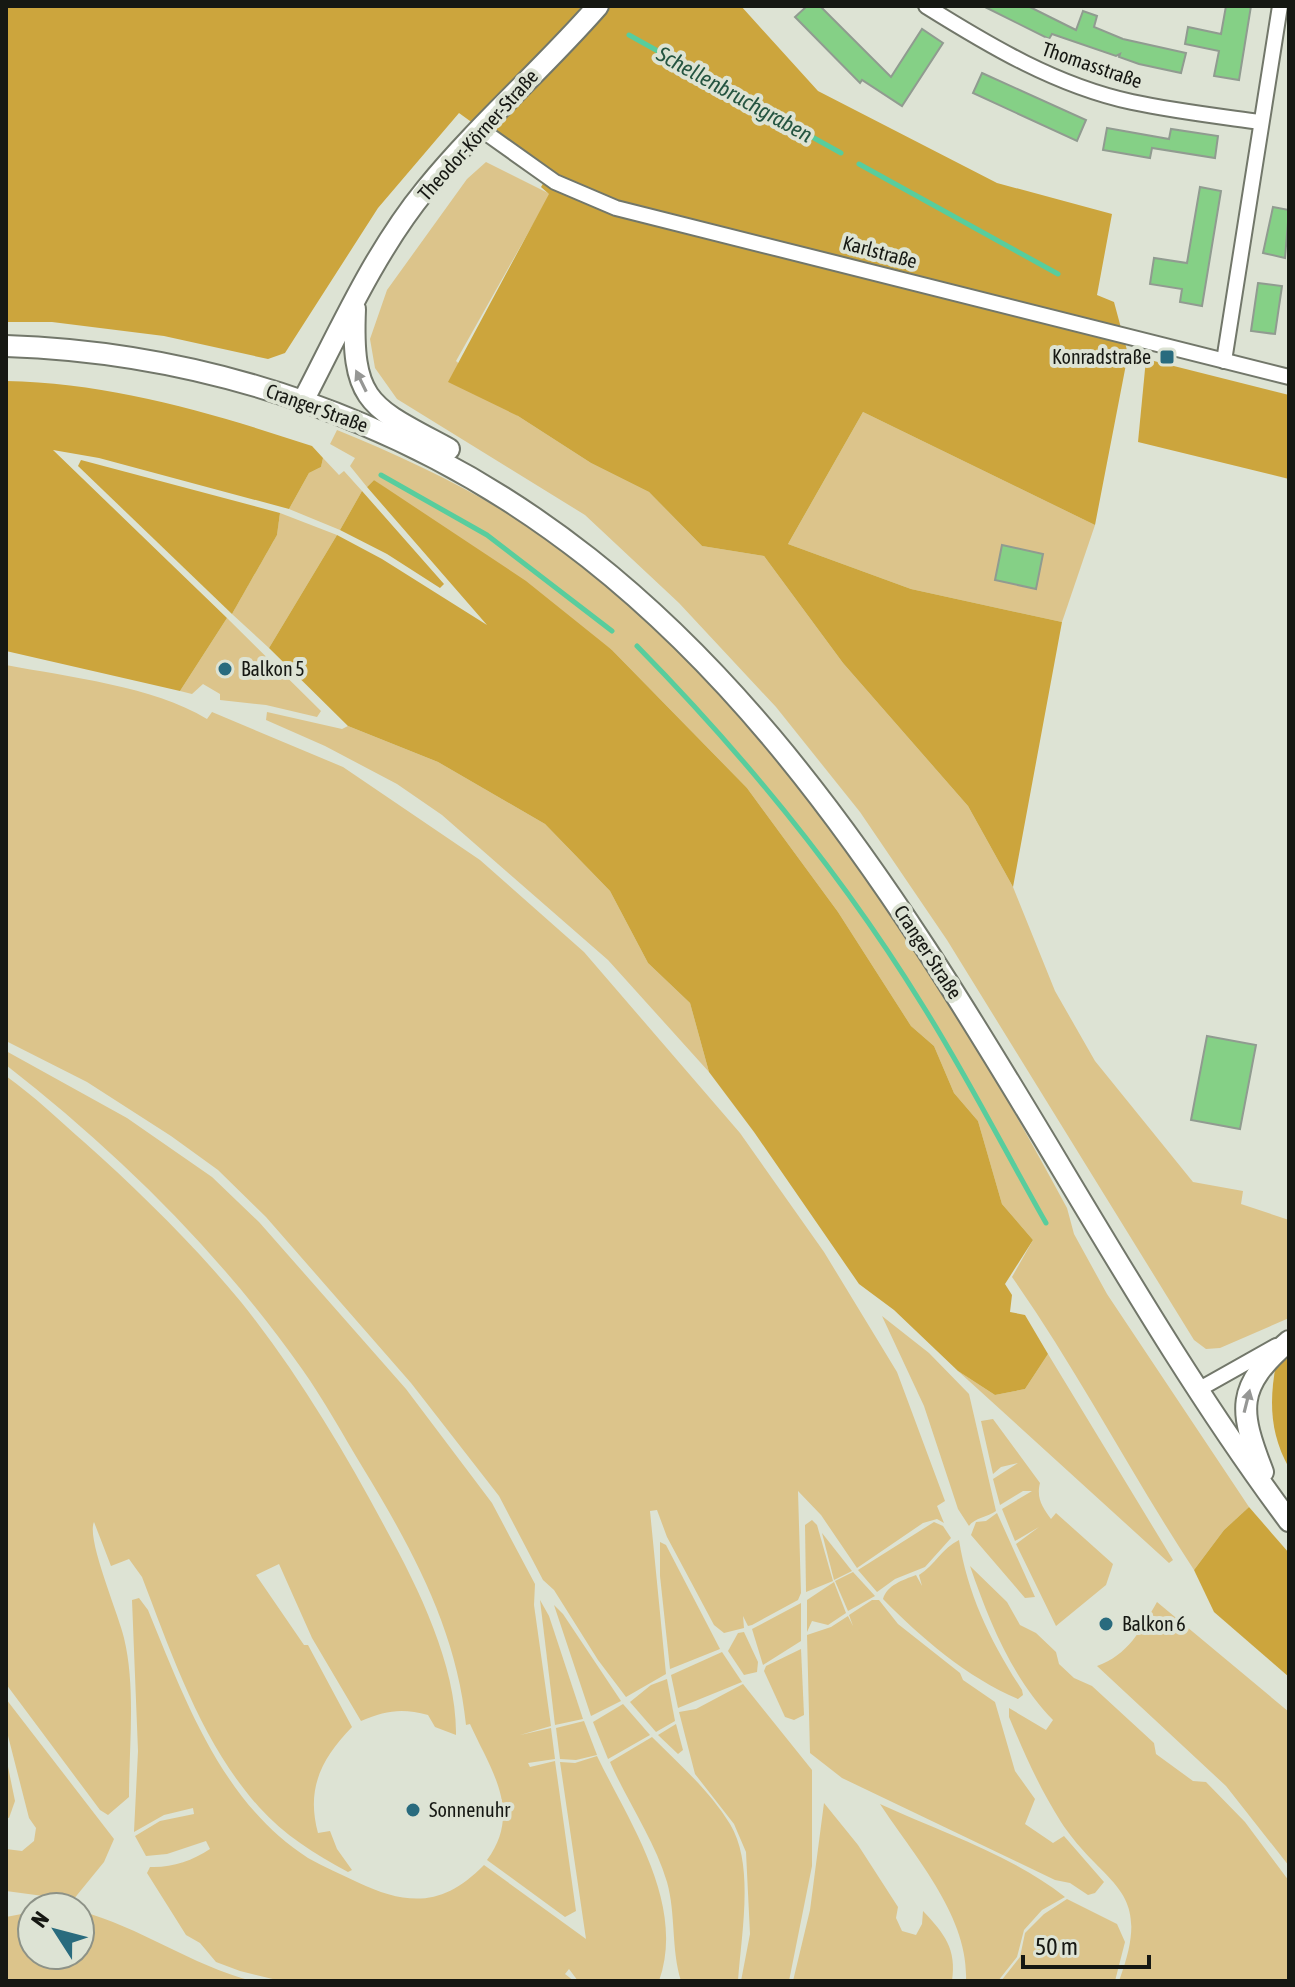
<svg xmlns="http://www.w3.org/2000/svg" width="1295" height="1987" font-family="'Asap Condensed',sans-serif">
<rect width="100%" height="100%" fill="#dde3d4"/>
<g fill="#dcc48b">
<polygon points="486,162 550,194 456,361 518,416 591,463 649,492 702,546 764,556 843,663 968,806 1013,887 1055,991 1095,1061 1193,1182 1243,1191 1241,1204 1289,1220 1289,1318 1220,1348 1206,1349 1194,1340 947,940 860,812 776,707 679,603 585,515 397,399 375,368 370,339 387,290 467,179"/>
<polygon points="863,412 1095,525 1062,622 911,589 788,544"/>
<path d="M337 430C408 459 478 492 541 535 774 696 935 964 1067 1208L1074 1234 1107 1294 1249 1507 1224 1530 1194 1570C1131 1474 1078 1371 1012 1277L1033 1240 1002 1204 978 1121 954 1093 934 1046 911 1026 838 912 747 788 612 650 374 480 367 487 350 466 355 458 330 444Z"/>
<polygon points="323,458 339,475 344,471 362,491 340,530 289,509 309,473 321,467"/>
<polygon points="280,513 337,535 269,648 232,614 277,535"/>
<polygon points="227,618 321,711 317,717 266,705 220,700 220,694 203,684 192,694 180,691"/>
<path d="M6 665C68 677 153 686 207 719L212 712 343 767 480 860 584 952 740 1133 824 1252 897 1372 945 1501 937 1506 944 1523 937 1519 923 1523 857 1568 821 1515 798 1491 801 1593 798 1600 752 1625 748 1626 743 1616 744 1628 724 1633 714 1625 667 1537 657 1510 650 1511 666 1674 626 1697 598 1660 554 1590 543 1580 499 1496 411 1383 266 1217 218 1170 171 1136 87 1082 6 1041Z"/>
<polygon points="267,712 342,729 348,726 438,762 545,824 610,891 648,963 690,1003 709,1072 608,960 442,815 397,784 325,746 266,720"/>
<path d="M6 1051 127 1118 212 1177 259 1222 406 1389 492 1503 535 1584 534 1605 551 1726 520 1735 551 1728 555 1759 528 1763 530 1767 555 1761 576 1911 565 1917 487 1860C523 1811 490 1769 470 1724L466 1725C457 1630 411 1547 363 1468 343 1435 324 1400 302 1369 219 1252 119 1153 6 1065Z"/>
<path d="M6 1076C34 1096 59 1120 84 1142 139 1191 194 1245 241 1302 297 1372 345 1452 387 1531 419 1589 457 1667 456 1735L435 1727 428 1715C403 1708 386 1710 361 1721L312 1638 279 1564 256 1575 304 1645H308L352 1727C321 1759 306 1789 318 1833L330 1831 337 1849 352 1870 348 1872C315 1854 284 1835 259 1807 202 1744 172 1655 142 1577L129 1559 111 1566 94 1522C86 1539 119 1615 124 1638 136 1688 129 1746 129 1797L108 1815 100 1810 6 1684Z"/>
<path d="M882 1316 929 1353 969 1394 996 1511C988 1517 974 1518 969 1526L958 1509 924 1406Z"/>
<polygon points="1048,1354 1173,1560 1169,1563 958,1371 995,1395 1025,1389"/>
<path d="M993 1419 1040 1483C1036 1499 1043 1508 1051 1519L1056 1513 1113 1564 1106 1585 1056 1626 1016 1544 1039 1527 1015 1541 1002 1509 1032 1491H1023L1000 1505 993 1479 1018 1463 1001 1467 993 1474 981 1421Z"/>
<polygon points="997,1513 1035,1597 1025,1598 971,1535 976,1522 986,1521"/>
<polygon points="812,1520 817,1525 833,1581 806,1592 805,1525"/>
<polygon points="934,1522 943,1526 951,1538 925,1567 895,1579 877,1592 858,1570"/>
<polygon points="822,1533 852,1571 834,1580"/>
<path d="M959 1540C968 1596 991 1642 1022 1690L1023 1695 1018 1699C968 1678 920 1637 883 1599 887 1585 903 1580 916 1575L922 1586 919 1575C935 1565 942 1548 959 1540Z"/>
<polygon points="660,1542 666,1545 720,1649 670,1669 660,1576"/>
<path d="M970 1566 1007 1602 1020 1625 1036 1633 1056 1652 1059 1664 1074 1678 1092 1686 1154 1743 1156 1754 1193 1781 1206 1782 1245 1822 1289 1881V1981H1119C1155 1885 1105 1889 1061 1822 1039 1787 1025 1755 1009 1717V1708L1046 1730 1053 1720C1012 1678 989 1621 970 1566Z"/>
<polygon points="853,1572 875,1596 848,1611 835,1581"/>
<polygon points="834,1582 846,1613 828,1625 812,1621 807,1632 807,1600"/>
<path d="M139 1598 148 1610C185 1700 222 1803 308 1858 324 1867 341 1874 357 1882 408 1906 443 1907 484 1865L586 1939 560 1762 575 1763 597 1756C630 1824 686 1904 659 1981H578L569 1969 565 1974 574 1981H281L240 1971 216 1962 200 1943 186 1935 147 1873 150 1867C171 1868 192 1861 210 1849L206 1841 167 1854 146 1856 135 1836 160 1821 194 1814 193 1808 164 1815 134 1832 138 1751 132 1600Z"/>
<polygon points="540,1600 549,1616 583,1719 555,1725"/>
<polygon points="872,1600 879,1600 898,1624 960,1673 963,1680 995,1702 1015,1771 1035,1799 1025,1824 1053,1843 1064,1836 1104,1882 1095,1893 1088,1895 1070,1883 1055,1880 842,1778 810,1753 807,1635 831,1627 848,1616 853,1626 849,1615"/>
<path d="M1157 1602 1289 1712V1866L1226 1786 1097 1666C1128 1655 1141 1630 1157 1602Z"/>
<polygon points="801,1603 801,1641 763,1665 752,1629"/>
<polygon points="554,1605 563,1614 621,1701 591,1716"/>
<polygon points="744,1632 758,1662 757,1672 744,1675 728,1651 738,1633"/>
<polygon points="801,1649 804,1715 794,1720 785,1717 764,1671 766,1666"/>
<polygon points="722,1652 742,1682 678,1708 671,1675"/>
<polygon points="667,1679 675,1721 656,1732 630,1702 651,1685"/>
<polygon points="743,1684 812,1770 812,1866 789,1981 741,1981 750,1934 746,1852 734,1824 695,1774 679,1712 696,1709"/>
<polygon points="6,1699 114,1839 104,1862 73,1900 6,1891 6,1849 22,1851 34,1841 36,1828 29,1818 6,1728"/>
<polygon points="623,1704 650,1735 608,1759 593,1722"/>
<polygon points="584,1721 597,1755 576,1760 560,1759 556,1728"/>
<polygon points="676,1724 683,1750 678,1754 658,1735"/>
<path d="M652 1737C680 1765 709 1790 730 1824 755 1865 741 1935 738 1981H681C671 1949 676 1914 667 1882 655 1841 627 1801 610 1762Z"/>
<polygon points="6,1757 15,1801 9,1818 6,1817"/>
<path d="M824 1803 858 1845 898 1907 896 1918 902 1931 916 1935 922 1924 923 1911C944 1933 957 1949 952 1981H793L810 1910Z"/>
<path d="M880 1804C941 1832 1012 1855 1065 1897L1042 1910 1024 1930 1017 1957 998 1981H966C969 1916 914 1856 880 1804Z"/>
<polygon points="1067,1899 1117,1924 1125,1942 1115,1981 1001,1981 1020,1957 1025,1933 1044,1914"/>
<path d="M80 1911C140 1927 191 1965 252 1981H6V1917L32 1912V1955H80Z"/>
</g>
<g fill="#cca53d">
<polygon points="6,6 741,6 818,91 997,183 1112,214 1097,295 1114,302 1128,354 1095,525 863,412 788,544 911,589 1062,622 1013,887 968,806 843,663 764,556 702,546 649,492 591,463 518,416 448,382 549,194 541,187 547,177 459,113 378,208 285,353 268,359 164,336 52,322 6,322"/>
<polygon points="1146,359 1289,395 1289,479 1138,442"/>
<path d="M6 381C112 383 212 413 312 446L323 458 321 467 309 473 289 509 99 458 53 450 227 618 180 691 6 651Z"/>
<polygon points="81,460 280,513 277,535 232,614 78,466"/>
<polygon points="374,480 526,581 612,650 747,788 838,912 911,1026 934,1046 954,1093 978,1121 1002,1204 1033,1240 1005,1284 1012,1295 1010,1312 1025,1315 1048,1354 1025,1389 995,1395 958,1371 894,1310 859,1284 754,1132 709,1072 690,1003 648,963 610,891 545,824 438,762 348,726 269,648 337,535 382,559 487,625 367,487"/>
<polygon points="362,491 444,584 440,588 387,554 340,530"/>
<path d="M1289 1358V1468C1270 1434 1269 1402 1276 1364Z"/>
<polygon points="1249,1507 1289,1553 1289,1677 1214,1612 1194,1570 1224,1530"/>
</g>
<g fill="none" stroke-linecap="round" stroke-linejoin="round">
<g stroke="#58cd9d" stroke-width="5">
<polyline points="629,35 841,153"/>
<polyline points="859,164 1058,274"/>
<polyline points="381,475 487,535 612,631"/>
<path d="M637 646C744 755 843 876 923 1006 967 1076 1005 1151 1046 1223"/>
</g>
</g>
<g fill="#85d086" stroke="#909b90" stroke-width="2">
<polygon points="807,6 820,6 891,77 922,29 943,43 902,106 862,80 860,83 795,17"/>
<polygon points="983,6 1028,6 1076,30 1083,11 1097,16 1094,27 1123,39 1186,53 1181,73 1139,64 1119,57 1120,54 1116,56 1052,34 1049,39"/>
<polygon points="1226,6 1251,6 1239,80 1214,76 1219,51 1185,44 1188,27 1221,34"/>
<polygon points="982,73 1086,120 1077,141 973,93"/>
<polygon points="1107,128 1169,139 1171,129 1218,136 1215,158 1152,148 1150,158 1103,150"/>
<polygon points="1200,187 1221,191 1202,306 1180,302 1182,289 1150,284 1154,258 1187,263"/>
<polygon points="1273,207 1289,210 1285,258 1263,253"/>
<polygon points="1258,283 1282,286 1275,334 1251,331"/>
<polygon points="1002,545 1043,554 1036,589 995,580"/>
<polygon points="1207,1036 1256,1045 1240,1129 1191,1120"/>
</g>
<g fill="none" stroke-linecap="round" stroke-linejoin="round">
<defs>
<g id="street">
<path d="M926 6C990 46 1057 86 1132 102 1174 111 1217 116 1260 122"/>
<polyline points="479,128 555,182 616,208 1289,377"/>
<polyline points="1224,361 1280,6"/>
<polyline points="1196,1391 1276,1346"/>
</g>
<g id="secondary">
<path d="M355 309C351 404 371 407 449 449"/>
<path d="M6 346C130 350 248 376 362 424 834 621 1004 1139 1289 1521"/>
<path d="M303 401C340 330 375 251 426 189 479 124 543 69 598 6"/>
<path d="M1263 1472C1239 1410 1235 1387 1289 1341"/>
</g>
</defs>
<use href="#street" stroke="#72776a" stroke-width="18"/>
<use href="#secondary" stroke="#72776a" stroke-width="24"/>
<use href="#street" stroke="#fff" stroke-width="14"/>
<use href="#secondary" stroke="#fff" stroke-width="20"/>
</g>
<defs><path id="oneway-solid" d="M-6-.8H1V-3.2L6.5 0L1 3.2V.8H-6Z" transform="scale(2)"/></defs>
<g fill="#969795">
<use href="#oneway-solid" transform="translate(361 381) rotate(-116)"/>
<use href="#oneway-solid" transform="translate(1247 1401) rotate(-76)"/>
</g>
<g fill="#296b7e" stroke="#dde3d4" stroke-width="3">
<rect x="1159" y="349" width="16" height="16" rx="4"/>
<circle cx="225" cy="669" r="8"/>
<circle cx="1106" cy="1624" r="8"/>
<circle cx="413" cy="1810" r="8"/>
</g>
<g text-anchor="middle" stroke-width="8" stroke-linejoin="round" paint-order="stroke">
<g font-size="20" fill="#161813" stroke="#dde3d4">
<text transform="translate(1092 65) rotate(19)" y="7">Thomasstraße</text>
<text transform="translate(478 135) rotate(-48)" y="7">Theodor-Körner-Straße</text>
<text transform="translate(880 252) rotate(15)" y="7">Karlstraße</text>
<text transform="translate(317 408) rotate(20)" y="7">Cranger Straße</text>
<text transform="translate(928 952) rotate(57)" y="7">Cranger Straße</text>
</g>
<g font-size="20" fill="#161813" stroke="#dde3d4" text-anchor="start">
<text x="1151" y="364" text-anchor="end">Konradstraße</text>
<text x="241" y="676">Balkon 5</text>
<text x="1122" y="1631">Balkon 6</text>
<text x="429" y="1817">Sonnenuhr</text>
</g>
<g font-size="22" font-style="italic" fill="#255541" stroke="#dde3d4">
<text transform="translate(735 94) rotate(29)" y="8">Schellenbruchgraben</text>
</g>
</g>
<rect width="1295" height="1987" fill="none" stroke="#161813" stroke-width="16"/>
<g transform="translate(56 1931) rotate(306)"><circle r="38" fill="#dde3d4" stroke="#8d9287" stroke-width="2"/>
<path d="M0-6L14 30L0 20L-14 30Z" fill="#296b7e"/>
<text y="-12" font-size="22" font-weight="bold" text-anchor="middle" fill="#161813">N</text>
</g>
<path d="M1023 1955v12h126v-12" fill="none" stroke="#161813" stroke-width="4"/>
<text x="1035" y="1955" font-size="24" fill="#161813" stroke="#dde3d4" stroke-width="6" paint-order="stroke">50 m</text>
</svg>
